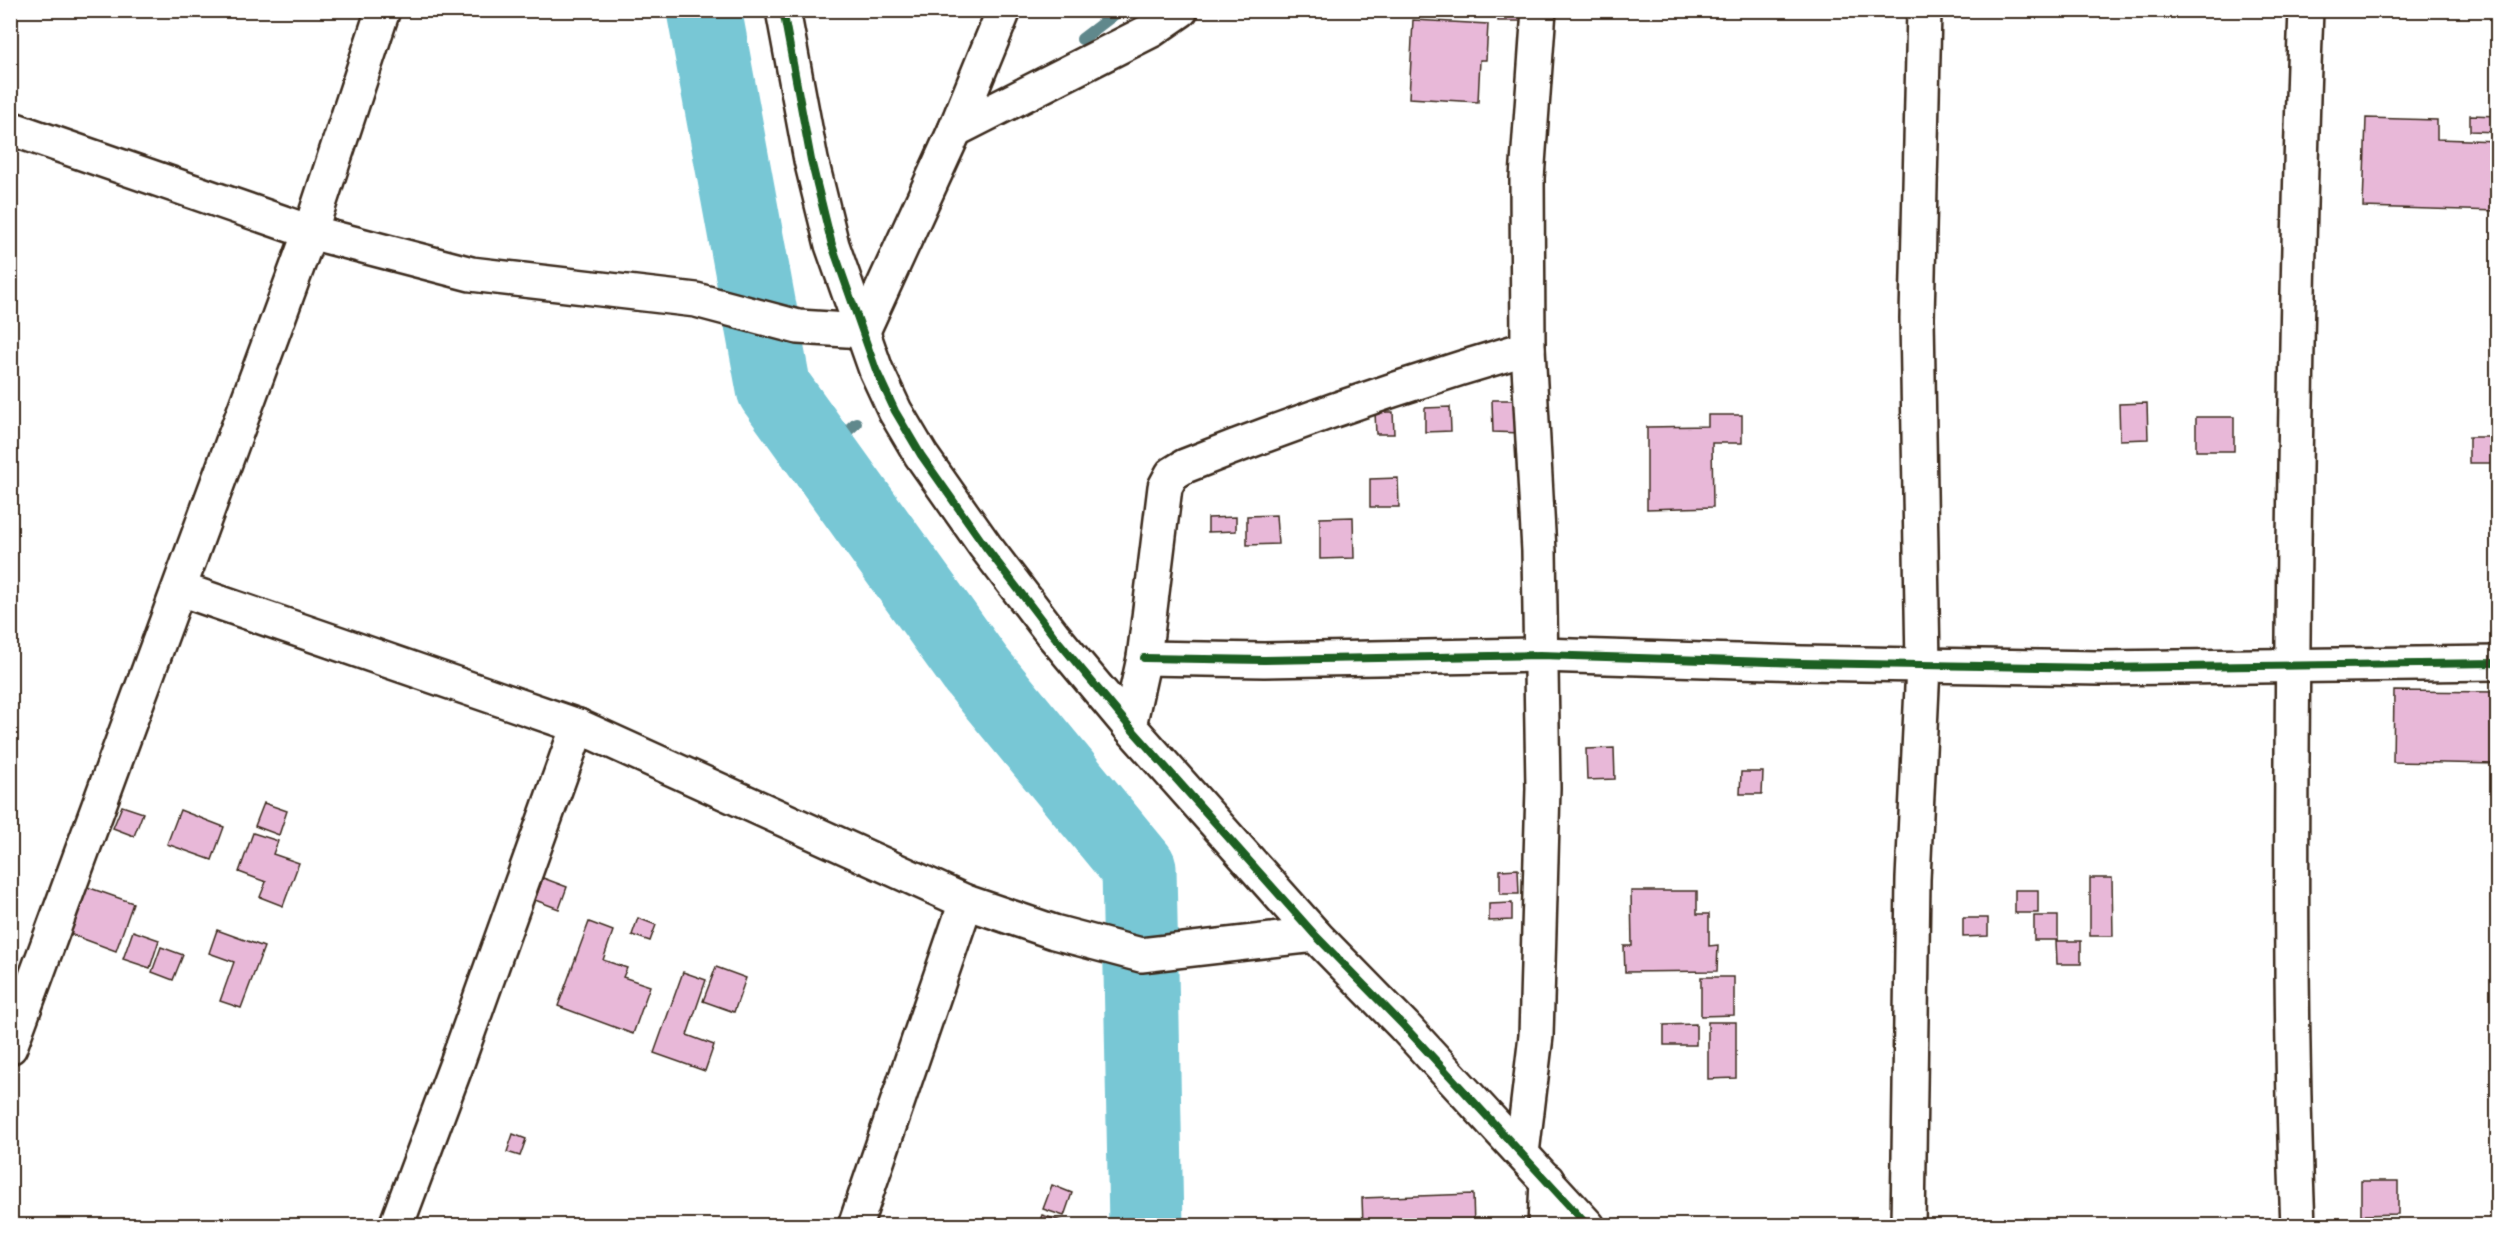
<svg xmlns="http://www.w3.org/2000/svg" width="2508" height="1236" font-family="'Playpen Sans',sans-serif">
<rect width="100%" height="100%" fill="#fff"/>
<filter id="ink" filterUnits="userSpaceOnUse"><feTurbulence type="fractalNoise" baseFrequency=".0167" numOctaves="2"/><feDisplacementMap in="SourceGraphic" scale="12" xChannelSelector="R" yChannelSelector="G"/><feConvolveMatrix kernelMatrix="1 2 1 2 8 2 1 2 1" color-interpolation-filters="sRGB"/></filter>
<g filter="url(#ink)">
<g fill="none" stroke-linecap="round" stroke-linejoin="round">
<g stroke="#60888c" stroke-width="12">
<polyline points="1082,39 1120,10"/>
<polyline points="820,456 856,423"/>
</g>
<polyline stroke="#78c7d5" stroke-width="75" points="704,10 774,389 976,670 1139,868 1146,1226"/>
</g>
<g fill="#e8b8d8" stroke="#3b2a1e" stroke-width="1.5">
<rect x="1498" y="10" width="24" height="11"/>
<polygon points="1413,20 1488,24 1486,60 1480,60 1478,102 1409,98"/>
<polygon points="2470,115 2498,116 2498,132 2470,131"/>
<polygon points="2366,118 2437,120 2437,139 2498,141 2498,211 2363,207"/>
<polygon points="1492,400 1521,400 1522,433 1493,432"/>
<polygon points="2147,403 2148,439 2120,440 2119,404"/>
<polygon points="1450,407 1451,431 1425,432 1425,408"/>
<polygon points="1375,412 1393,412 1394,434 1376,434"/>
<polygon points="1708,415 1742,415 1742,443 1712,443 1713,507 1647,509 1647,427 1708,426"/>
<rect x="2196" y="417" width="38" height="34"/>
<rect x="2469" y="437" width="29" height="26"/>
<polygon points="1398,478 1399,507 1370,507 1370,479"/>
<polygon points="1276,515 1278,544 1247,545 1247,516"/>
<polygon points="1236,517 1236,531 1208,532 1208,518"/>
<polygon points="1353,517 1354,558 1320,559 1320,518"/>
<polygon points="2394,691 2498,692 2498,764 2393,762"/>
<polygon points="1614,748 1615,779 1587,780 1586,749"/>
<polygon points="1741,772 1763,772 1762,794 1740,794"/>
<polygon points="264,803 287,811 279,835 255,826"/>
<polygon points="122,806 143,813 134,836 113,828"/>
<polygon points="180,810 224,827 212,860 167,844"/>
<polygon points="253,833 278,841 273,854 299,863 283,906 260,897 266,882 239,872"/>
<polygon points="1518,869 1519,894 1500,894 1500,870"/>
<polygon points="543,878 567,887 559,909 535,900"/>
<polygon points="2090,878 2112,878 2113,936 2090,936"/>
<polygon points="87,887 133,903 116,951 70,934"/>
<rect x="2015" y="890" width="23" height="23"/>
<polygon points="1631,891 1697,891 1697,914 1709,914 1709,946 1718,945 1717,971 1625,972 1624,946 1632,946"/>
<polygon points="1512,903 1512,920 1489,921 1489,904"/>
<rect x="2034" y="916" width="24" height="24"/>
<polygon points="638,918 656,925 650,941 632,935"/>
<polygon points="1963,918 1988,918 1988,936 1963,937"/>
<polygon points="589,922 613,931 603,960 627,968 623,977 650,986 633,1034 558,1006"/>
<polygon points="217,930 264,947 241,1008 220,1001 234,962 209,953"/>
<polygon points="133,931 159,940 150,968 123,959"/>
<polygon points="2056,941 2081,941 2081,964 2057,964"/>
<polygon points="161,947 183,955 173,980 152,972"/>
<polygon points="716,967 746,978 734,1012 703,1001"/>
<polygon points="683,972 706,980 687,1035 714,1045 705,1071 654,1053"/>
<polygon points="1701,977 1734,977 1734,1015 1701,1016"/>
<polygon points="1708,1022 1736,1022 1736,1078 1708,1079"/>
<polygon points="1696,1024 1696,1045 1664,1045 1664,1025"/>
<polygon points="513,1134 526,1139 520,1156 507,1152"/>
<polygon points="2361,1181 2398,1181 2398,1214 2361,1215"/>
<polygon points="1052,1185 1072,1193 1064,1216 1043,1209"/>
<polygon points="1473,1194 1474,1226 1363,1226 1362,1198"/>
<polygon points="1042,1215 1064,1222 1063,1226 1038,1226"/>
</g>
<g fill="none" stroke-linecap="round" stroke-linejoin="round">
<defs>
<g id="street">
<polyline points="783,10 811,160 832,245 876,370 895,411 921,455 985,546 1053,635 1129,726 1315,935 1404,1026 1588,1226"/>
<polyline points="10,128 310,232 471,274 696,300 798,327 863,331 955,130 1004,10"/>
<polyline points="955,130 1152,30 1181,10"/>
<polyline points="180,589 578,726 966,902 1054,932 1141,955 1315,935"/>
<polyline points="1144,658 1264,660 1540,655 1801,663 2100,668 2498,663"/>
<path d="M1129 726 1144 658 1165 487 1172 474 1185 466C1298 421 1411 382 1528 348"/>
<polyline points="10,1047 310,232 383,10"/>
<polyline points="1522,1153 1536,1036 1543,788 1539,551 1528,348 1527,178 1539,10"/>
<polyline points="396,1226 457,1063 578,726"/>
<polyline points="855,1226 966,902"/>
<polyline points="1545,1226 1547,1180"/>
<polyline points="1908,1226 1913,879 1923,666 1917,318 1924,10"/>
<path d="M2298 1226C2290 1030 2291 835 2293 639 2295 430 2298 220 2306 10"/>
</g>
</defs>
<use href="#street" stroke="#3b2a1e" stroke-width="38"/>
<use href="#street" stroke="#fff" stroke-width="33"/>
<defs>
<g id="cycleway">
<polyline points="783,10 811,160 832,245 876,370 895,411 921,455 985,546 1053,635 1129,726 1315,935 1404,1026 1588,1226"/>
<polyline points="1144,658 1264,660 1540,655 1801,663 2100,668 2498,663"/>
</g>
</defs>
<use href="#cycleway" stroke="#fff" stroke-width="11"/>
<use href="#cycleway" stroke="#1b5e20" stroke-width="8"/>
</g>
</g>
<rect width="2508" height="1236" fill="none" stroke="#fff" stroke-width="36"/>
<rect x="18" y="18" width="2472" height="1200" fill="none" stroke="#3b2a1e" stroke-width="2" filter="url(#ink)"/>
</svg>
